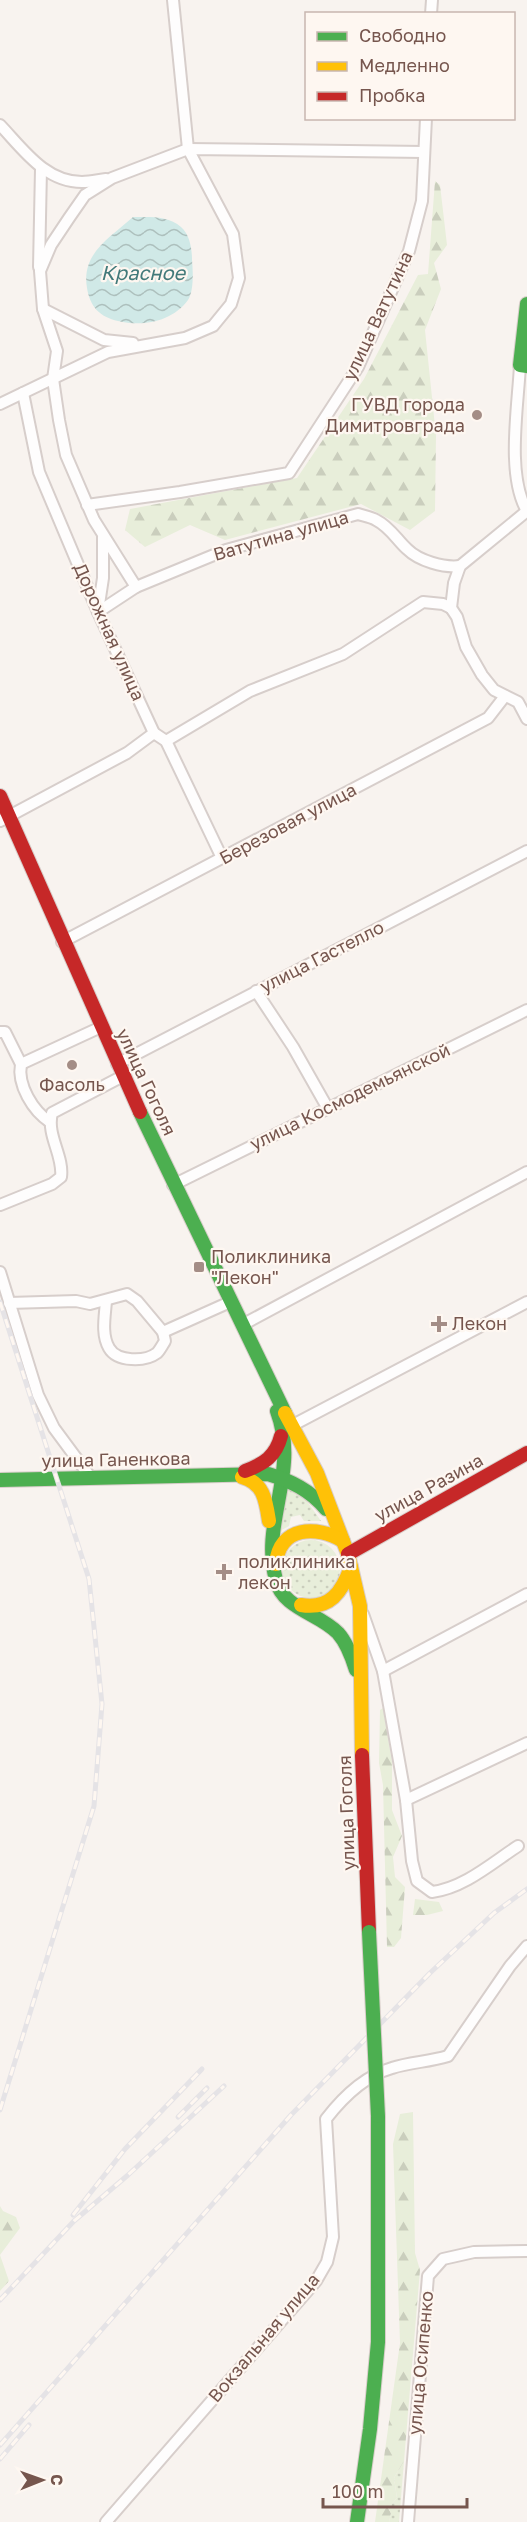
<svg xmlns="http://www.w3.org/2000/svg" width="527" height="2522" font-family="'Golos Text',sans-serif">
<defs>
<pattern id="grass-dots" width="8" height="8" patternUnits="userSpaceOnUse" patternTransform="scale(1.5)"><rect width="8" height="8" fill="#e8eeda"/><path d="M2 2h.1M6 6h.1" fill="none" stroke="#cacebd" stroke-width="1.8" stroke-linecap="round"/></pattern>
<pattern id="forest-firs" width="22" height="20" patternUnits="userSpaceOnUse" patternTransform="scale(1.5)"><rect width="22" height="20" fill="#e8eeda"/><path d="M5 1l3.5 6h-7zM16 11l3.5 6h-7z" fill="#cacebd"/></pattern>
<pattern id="water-waves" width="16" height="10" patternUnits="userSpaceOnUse" patternTransform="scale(1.5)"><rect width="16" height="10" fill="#d0e9e7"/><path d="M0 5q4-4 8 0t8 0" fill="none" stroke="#adc0bd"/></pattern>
</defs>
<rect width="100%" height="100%" fill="#f8f3ef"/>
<g fill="url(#grass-dots)">
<polygon points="289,1489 304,1497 321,1521 304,1521 300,1515 291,1517 289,1526 278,1532 285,1491"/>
<circle cx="311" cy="1569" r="29"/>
<polygon points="404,2461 399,2522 389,2522 391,2513 388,2508 397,2498 394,2478"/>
</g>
<g fill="url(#forest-firs)">
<polygon points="435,181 440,185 447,245 434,263 441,289 425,330 436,436 435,511 410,530 361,504 225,540 190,525 145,547 125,530 130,509 297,478 364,379 418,275 428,274"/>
<polygon points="383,1708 392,1762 392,1810 402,1836 393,1857 395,1877 405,1887 401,1938 394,1947 387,1947 383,1785 379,1763 380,1710"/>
<polygon points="415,1899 439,1902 443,1911 427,1915 413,1915"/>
<polygon points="413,2112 415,2253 420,2270 404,2461 394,2478 397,2498 388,2508 391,2513 389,2522 375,2522 400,2343 393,2144 400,2114"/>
<polygon points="0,2206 3,2211 16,2217 20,2228 0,2255 9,2281 0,2291"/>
</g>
<path fill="url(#water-waves)" d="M133 217C148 217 168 215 181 227 190 235 192 249 192 260 193 271 194 291 188 300 172 322 142 327 118 321 100 317 90 307 87 288 81 253 110 238 133 217Z"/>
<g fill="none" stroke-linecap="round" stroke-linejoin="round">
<defs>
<g id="street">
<polyline points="431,14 432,0"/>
<path d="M0 125C23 149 45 182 82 182 90 182 98 180 106 179"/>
<polyline points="39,267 41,169"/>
<polyline points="43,309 104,340 133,343"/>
<path d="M520 365C518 407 506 475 527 511"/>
<polyline points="23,393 39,472 98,612 154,733 166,741 222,858"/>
<polyline points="0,404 108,352 185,338 213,326 231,304 239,278 233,234 188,149 173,0"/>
<polyline points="87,505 180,492 289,473 358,367 409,251 422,201 426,118"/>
<polyline points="136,587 94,520 66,455 59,420 53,379 57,351 43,309 40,271 51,245 69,218 85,195 112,178 188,149 424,152"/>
<polyline points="451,608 457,617 466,647 482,675 494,690 518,702 527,719"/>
<polyline points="451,608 454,583 460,566 527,511"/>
<polyline points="98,611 103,578 103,537"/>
<path d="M98 612 136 587 226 550 358 514C364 516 371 517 376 520 390 527 397 540 407 549 419 561 444 568 460 566"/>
<polyline points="166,741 250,691 343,654 423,602 443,604 451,608"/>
<polyline points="0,821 127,753 154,733"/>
<polyline points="62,942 488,718 505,696"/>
<polyline points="256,991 293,1047 327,1107"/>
<polyline points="0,1032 5,1032 21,1064 101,1027"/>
<path d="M21 1064C17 1085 33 1111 50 1122"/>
<polyline points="117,1064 527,851"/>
<polyline points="173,1185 527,1010"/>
<path d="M0 1205 52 1184 61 1177C64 1156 46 1135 52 1113L123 1076"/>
<polyline points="0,1272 38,1395 54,1428 91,1478"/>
<path d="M106 1301C105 1316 101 1334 109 1348 117 1362 145 1362 157 1353 160 1350 163 1344 165 1341L163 1332"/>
<polyline points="9,1303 76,1301 90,1304 127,1294 137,1301 163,1332 230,1302"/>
<polyline points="242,1325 527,1172"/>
<polyline points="293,1425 527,1302"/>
<path d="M363 1614 383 1671 406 1800 412 1861 417 1881 432 1892C464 1888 492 1863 518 1846"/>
<polyline points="383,1671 527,1594"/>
<polyline points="406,1800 527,1743"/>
<path d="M106 2522 316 2281 327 2262 333 2237 326 2119C343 2097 364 2076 392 2068 410 2062 429 2062 448 2056L510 1966 527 1946"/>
<polyline points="408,2522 428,2276 443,2259 474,2252 527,2251"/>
</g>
<g id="fast">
<polyline points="527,304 520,365 527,366"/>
<polyline points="140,1112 285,1413"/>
<path d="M277 1411C300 1473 260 1521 276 1580 283 1609 319 1613 338 1633 347 1643 352 1657 356 1670"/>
<path d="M0 1480 268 1474C291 1481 310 1490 326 1509"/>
<polyline points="357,2522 370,2429 378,2342 378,2116"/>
</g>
<g id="slow">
<polyline points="285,1413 317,1473 348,1554 360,1606 362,1755"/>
<path d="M242 1477C264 1483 266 1501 269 1521"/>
<path d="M276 1564C279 1526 317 1525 343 1541"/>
<path d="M301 1605C330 1610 342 1592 351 1567"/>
</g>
<g id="jam">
<polyline points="0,796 140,1112"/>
<path d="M245 1471C264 1464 276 1456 281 1436"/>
<polyline points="348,1554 527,1453"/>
<polyline points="362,1755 369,1932"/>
</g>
</defs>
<use href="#street" stroke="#d7cecb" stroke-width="14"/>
<use href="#fast" stroke="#d8ceca" stroke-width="16"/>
<use href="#slow" stroke="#d8ceca" stroke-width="16"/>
<use href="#jam" stroke="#d8ceca" stroke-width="16"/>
<use href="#street" stroke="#fefdfd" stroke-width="10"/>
<use href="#fast" stroke="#4caf50" stroke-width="14"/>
<use href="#slow" stroke="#ffc107" stroke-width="14"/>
<use href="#jam" stroke="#c62828" stroke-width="14"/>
<defs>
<g id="rail">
<polyline points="0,1302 89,1579 102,1704 94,1806 0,2110"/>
<polyline points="178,2117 207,2088"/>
<polyline points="73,2215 125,2149 202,2069"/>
<polyline points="0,2300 74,2221 128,2175 224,2086"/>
<polyline points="0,2445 291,2115 430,1973 494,1913 527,1889"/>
<polyline points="0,2459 29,2425"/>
</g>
</defs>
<use href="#rail" stroke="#e5e3e6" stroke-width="5"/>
<use href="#rail" stroke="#fef7f1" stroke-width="3" stroke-dasharray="9" stroke-linecap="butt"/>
<defs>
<polyline id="fast-bridge" points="369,1932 378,2116"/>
</defs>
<use href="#fast-bridge" stroke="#d8ceca" stroke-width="16" stroke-linecap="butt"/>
<use href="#fast-bridge" stroke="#4caf50" stroke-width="14"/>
</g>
<g fill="#a48d86" stroke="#fef7f1" stroke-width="2">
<circle cx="477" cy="415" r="6"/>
<circle cx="72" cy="1065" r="6"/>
<rect x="193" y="1261" width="12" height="12" rx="3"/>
<path d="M436 1315h6v6h6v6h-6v6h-6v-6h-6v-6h6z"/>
<path d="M221 1563h6v6h6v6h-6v6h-6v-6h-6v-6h6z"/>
</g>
<g text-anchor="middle" stroke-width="4.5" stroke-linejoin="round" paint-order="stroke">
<g font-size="18" fill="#76564e" stroke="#fef7f1">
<text transform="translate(378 316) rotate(-65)" y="6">улица Ватутина</text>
<text transform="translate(281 536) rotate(-16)" y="6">Ватутина улица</text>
<text transform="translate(109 632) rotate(66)" y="6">Дорожная улица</text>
<text transform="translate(288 824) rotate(-28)" y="6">Березовая улица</text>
<text transform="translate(322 957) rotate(-27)" y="6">улица Гастелло</text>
<text transform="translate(146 1082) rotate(65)" y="6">улица Гоголя</text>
<text transform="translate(350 1097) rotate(-26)" y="6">улица Космодемьянской</text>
<text transform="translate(116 1460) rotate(-1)" y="6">улица Ганенкова</text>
<text transform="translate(429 1488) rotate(-29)" y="6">улица Разина</text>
<text transform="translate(347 1813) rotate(-92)" y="6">улица Гоголя</text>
<text transform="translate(264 2338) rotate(-50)" y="6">Вокзальная улица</text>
<text transform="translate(421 2363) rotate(-85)" y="6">улица Осипенко</text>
</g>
<g font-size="18" fill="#76564e" stroke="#fef7f1" text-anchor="start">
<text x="465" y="411" text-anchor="end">ГУВД города<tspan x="465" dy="21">Димитровграда</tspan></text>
<text x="72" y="1091" text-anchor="middle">Фасоль</text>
<text x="211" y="1263">Поликлиника<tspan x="211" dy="21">"Лекон"</tspan></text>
<text x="452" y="1330">Лекон</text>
<text x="238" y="1568">поликлиника<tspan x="238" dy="21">лекон</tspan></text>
</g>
<g font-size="20" font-style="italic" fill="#427a7a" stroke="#fef7f1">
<text x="143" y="280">Красное</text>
</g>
</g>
<rect x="305" y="12" width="210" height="108" fill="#fef7f1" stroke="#c8b7b0" stroke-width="1.5"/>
<rect x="317" y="32" width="30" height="9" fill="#4caf50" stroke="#c8b7b0" stroke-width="1.5"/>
<text x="359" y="42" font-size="18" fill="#76564e">Свободно</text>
<rect x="317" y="62" width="30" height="9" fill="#ffc107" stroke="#c8b7b0" stroke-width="1.5"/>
<text x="359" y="72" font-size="18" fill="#76564e">Медленно</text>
<rect x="317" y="92" width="30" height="9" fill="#c62828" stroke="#c8b7b0" stroke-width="1.5"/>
<text x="359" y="102" font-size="18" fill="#76564e">Пробка</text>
<g transform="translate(42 2480) rotate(89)" stroke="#fef7f1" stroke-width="4.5" paint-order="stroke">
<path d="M0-4.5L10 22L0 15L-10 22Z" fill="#76564e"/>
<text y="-9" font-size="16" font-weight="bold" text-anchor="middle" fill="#76564e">С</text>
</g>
<path d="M323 2498v9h144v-9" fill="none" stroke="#76564e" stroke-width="3"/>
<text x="332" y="2498" font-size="18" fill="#76564e" stroke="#fef7f1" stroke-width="4.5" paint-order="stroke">100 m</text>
</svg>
